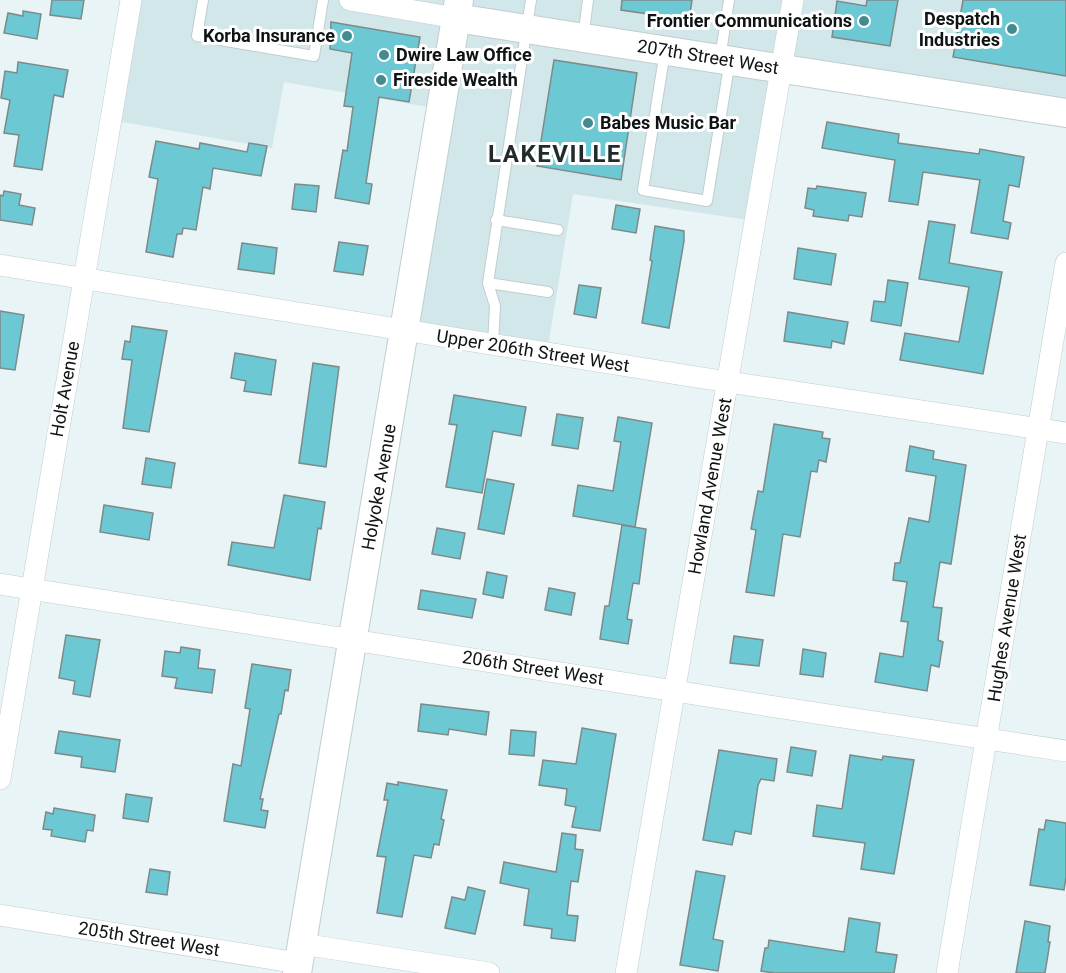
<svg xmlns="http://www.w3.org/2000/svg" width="1066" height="973" font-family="Roboto,sans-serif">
<rect width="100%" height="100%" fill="#e8f4f5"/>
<polygon fill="#d2e7e9" points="132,0 1066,0 1066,113 782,68 755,221 573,194 547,353 404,330 440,109 284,82 272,148 111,120"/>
<g fill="#6cc8d2" stroke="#7e898a" stroke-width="1.5">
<polygon points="52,0 84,0 81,19 50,15"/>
<polygon points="622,0 692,0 689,20 621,10"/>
<polygon points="867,0 898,0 890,46 832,37 837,1 866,6"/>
<polygon points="963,0 1066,0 1066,76 953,57"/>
<polygon points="23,11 41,14 37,39 4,33 8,13 23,16"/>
<polygon points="331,22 420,37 409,102 379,97 366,183 372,184 369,204 335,198 343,150 347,151 353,107 344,106 352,53 330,49"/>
<polygon points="554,60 637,73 621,180 537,166"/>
<polygon points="18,62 68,70 63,97 54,95 42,170 14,166 19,135 4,133 10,100 1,98 5,71 17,73"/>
<polygon points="827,122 899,134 898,143 979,154 980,149 1024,157 1019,187 1009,185 1003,221 1011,223 1008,239 971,233 980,180 923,172 918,205 889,201 895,160 822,148"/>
<polygon points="156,141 199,149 200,143 247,152 249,143 267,146 261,176 213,168 210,189 203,187 196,230 183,228 182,234 177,234 173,257 146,252 158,179 149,177"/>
<polygon points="295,184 319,186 316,212 292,209"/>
<polygon points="817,186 866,193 862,217 849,215 848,221 813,216 814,210 805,208 808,188 816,189"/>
<polygon points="4,191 21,194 19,205 35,208 32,225 0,220 0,195 3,196"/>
<polygon points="616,205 640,209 636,233 612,229"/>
<polygon points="929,221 955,225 949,263 1002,272 983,374 900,360 905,333 959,342 969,287 919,279"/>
<polygon points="655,226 684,231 684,241 669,328 642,323 652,261 650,260"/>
<polygon points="339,242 368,246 363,275 334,271"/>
<polygon points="242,243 277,248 274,274 238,269"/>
<polygon points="798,248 836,254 831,285 794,279"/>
<polygon points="888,280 908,283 901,326 871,321 874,301 885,302"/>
<polygon points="579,285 601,288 596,318 574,314"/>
<polygon points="0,311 24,315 15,370 0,368"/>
<polygon points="788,312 848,322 844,344 832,341 831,348 784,341"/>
<polygon points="132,326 167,331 149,432 123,428 132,360 122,359 125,341 130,342"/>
<polygon points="235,353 276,360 271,395 244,391 246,381 231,378"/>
<polygon points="313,363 339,367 326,467 299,463"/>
<polygon points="454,395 526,407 521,436 493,431 482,493 446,487 457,425 449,424"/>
<polygon points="557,414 583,418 578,449 552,445"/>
<polygon points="618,417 652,423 635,527 573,516 578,485 613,491 621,442 614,441"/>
<polygon points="774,424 823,432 822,438 830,439 826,462 819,460 817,472 811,471 800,537 783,534 774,596 746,592 756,530 751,529 758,491 763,492"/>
<polygon points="910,446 934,451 933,459 966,465 951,564 940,562 933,607 942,608 938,640 943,642 939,667 931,665 927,691 875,682 880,653 903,657 908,622 901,621 907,582 893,580 895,563 900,563 909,518 929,522 936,476 906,471"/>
<polygon points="146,458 175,463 171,488 142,484"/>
<polygon points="487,479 514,484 504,534 478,529"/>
<polygon points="284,495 325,502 321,529 318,528 310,580 228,565 232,542 274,548"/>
<polygon points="104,505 153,513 149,540 100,532"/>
<polygon points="622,525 646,529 639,584 633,583 627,619 632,620 628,644 600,639 605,606 609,606"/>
<polygon points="437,528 465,533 460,559 432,554"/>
<polygon points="487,572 507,576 503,598 483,594"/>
<polygon points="549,588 575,593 571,615 545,610"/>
<polygon points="421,590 476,599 472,618 418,609"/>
<polygon points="66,635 100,640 90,697 73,694 75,681 59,678"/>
<polygon points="734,636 763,640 759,666 730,663"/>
<polygon points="181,647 200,650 198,668 215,670 212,693 175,688 177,678 162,676 165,651 180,653"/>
<polygon points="803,649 826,653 823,677 800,674"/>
<polygon points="252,664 291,670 288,691 285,690 281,714 279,714 260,799 263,799 261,810 268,811 265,828 224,821 233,764 241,766 250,709 245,708"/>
<polygon points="421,704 489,712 486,735 449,729 448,735 418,731"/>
<polygon points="582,728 616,734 600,831 572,827 576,807 565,805 567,789 539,785 543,760 576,764"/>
<polygon points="511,730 536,732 534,756 509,754"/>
<polygon points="59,731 120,740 115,772 81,767 82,757 55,753"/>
<polygon points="791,747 816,751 812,776 787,772"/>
<polygon points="719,750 777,759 774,781 761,779 758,785 751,834 735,831 732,845 703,840"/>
<polygon points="850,755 882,760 883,756 914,760 894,874 861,869 865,843 813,836 817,805 842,809"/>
<polygon points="398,782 447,790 441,819 444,820 439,845 434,844 431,858 414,855 402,917 377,913 386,857 377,856 388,800 384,800 387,783 398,785"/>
<polygon points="126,794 152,798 148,822 123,818"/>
<polygon points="54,808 95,815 93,831 87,830 85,842 51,836 52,830 43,829 46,812 53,814"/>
<polygon points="1046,820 1066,823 1066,877 1064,890 1030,885 1039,829 1044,830"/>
<polygon points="562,833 576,835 575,849 583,850 578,882 571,881 567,915 578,916 575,941 551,938 552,929 524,925 529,889 500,883 504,862 556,872"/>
<polygon points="150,869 170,872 167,895 146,892"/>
<polygon points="696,871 725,876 713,939 723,941 718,971 680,965"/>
<polygon points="468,887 485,891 475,934 445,928 452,897 465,900"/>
<polygon points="849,918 880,923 876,952 897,955 894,973 774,973 761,971 765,948 768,948 769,940 844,952"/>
<polygon points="1025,921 1050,926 1048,942 1050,942 1045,973 1016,973"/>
</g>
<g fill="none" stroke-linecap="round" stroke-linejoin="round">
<defs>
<g id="lane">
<polyline points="203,0 197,36 314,56 323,0"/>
<polyline points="583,38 588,0"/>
<polyline points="665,51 643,190 707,201 730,60"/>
<polyline points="720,59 729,0"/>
<polyline points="496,220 558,230"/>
<polyline points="488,283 548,292"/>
<polyline points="493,344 495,306 488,283 531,0"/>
</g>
<g id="street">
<polyline points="350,0 456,18"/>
<polyline points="0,265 696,377 1066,433"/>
<polyline points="0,584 757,704 1066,751"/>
<polyline points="0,779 131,0"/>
<polyline points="0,915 298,963"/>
<polyline points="302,944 489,973"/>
<polyline points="626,973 793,0"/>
<polyline points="947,973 1066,263"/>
</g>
<g id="secondary">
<polyline points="456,18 1066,113"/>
<polyline points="297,973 459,0"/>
</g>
</defs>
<use href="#lane" stroke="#c1cdce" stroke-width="12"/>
<use href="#street" stroke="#c1cdce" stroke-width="22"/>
<use href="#secondary" stroke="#c1cdce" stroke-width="30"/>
<use href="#lane" stroke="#fff" stroke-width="10"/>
<use href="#street" stroke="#fff" stroke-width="21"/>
<use href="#secondary" stroke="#fff" stroke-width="28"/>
</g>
<g fill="#438a91" stroke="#fefefe" stroke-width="2">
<circle cx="864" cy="21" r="6"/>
<circle cx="1012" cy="29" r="6"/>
<circle cx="347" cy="36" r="6"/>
<circle cx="384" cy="55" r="6"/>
<circle cx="381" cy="80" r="6"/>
<circle cx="588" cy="123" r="6"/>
</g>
<g text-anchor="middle" stroke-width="6" stroke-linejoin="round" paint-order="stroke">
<g font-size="18" font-weight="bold" fill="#0f1313" stroke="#fefefe" text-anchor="end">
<text x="1000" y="25">Despatch<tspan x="1000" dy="21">Industries</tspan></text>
<text x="852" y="27">Frontier Communications</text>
<text x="335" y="42">Korba Insurance</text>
<text x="396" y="61" text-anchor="start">Dwire Law Office</text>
<text x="393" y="86" text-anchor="start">Fireside Wealth</text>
<text x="600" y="129" text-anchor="start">Babes Music Bar</text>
</g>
<g font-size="18" fill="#0f1313" stroke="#fefefe">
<text transform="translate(708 57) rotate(9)" y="6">207th Street West</text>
<text transform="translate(533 351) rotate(9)" y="6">Upper 206th Street West</text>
<text transform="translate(65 389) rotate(-80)" y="6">Holt Avenue</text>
<text transform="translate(710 486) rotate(-80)" y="6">Howland Avenue West</text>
<text transform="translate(379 487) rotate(-80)" y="6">Holyoke Avenue</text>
<text transform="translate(1007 618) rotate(-81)" y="6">Hughes Avenue West</text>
<text transform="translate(533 668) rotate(9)" y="6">206th Street West</text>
<text transform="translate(149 939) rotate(9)" y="6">205th Street West</text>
</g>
<g font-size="24" font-weight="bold" letter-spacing="1.5" fill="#222b2c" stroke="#fefefe">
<text x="555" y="162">LAKEVILLE</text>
</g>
</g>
</svg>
